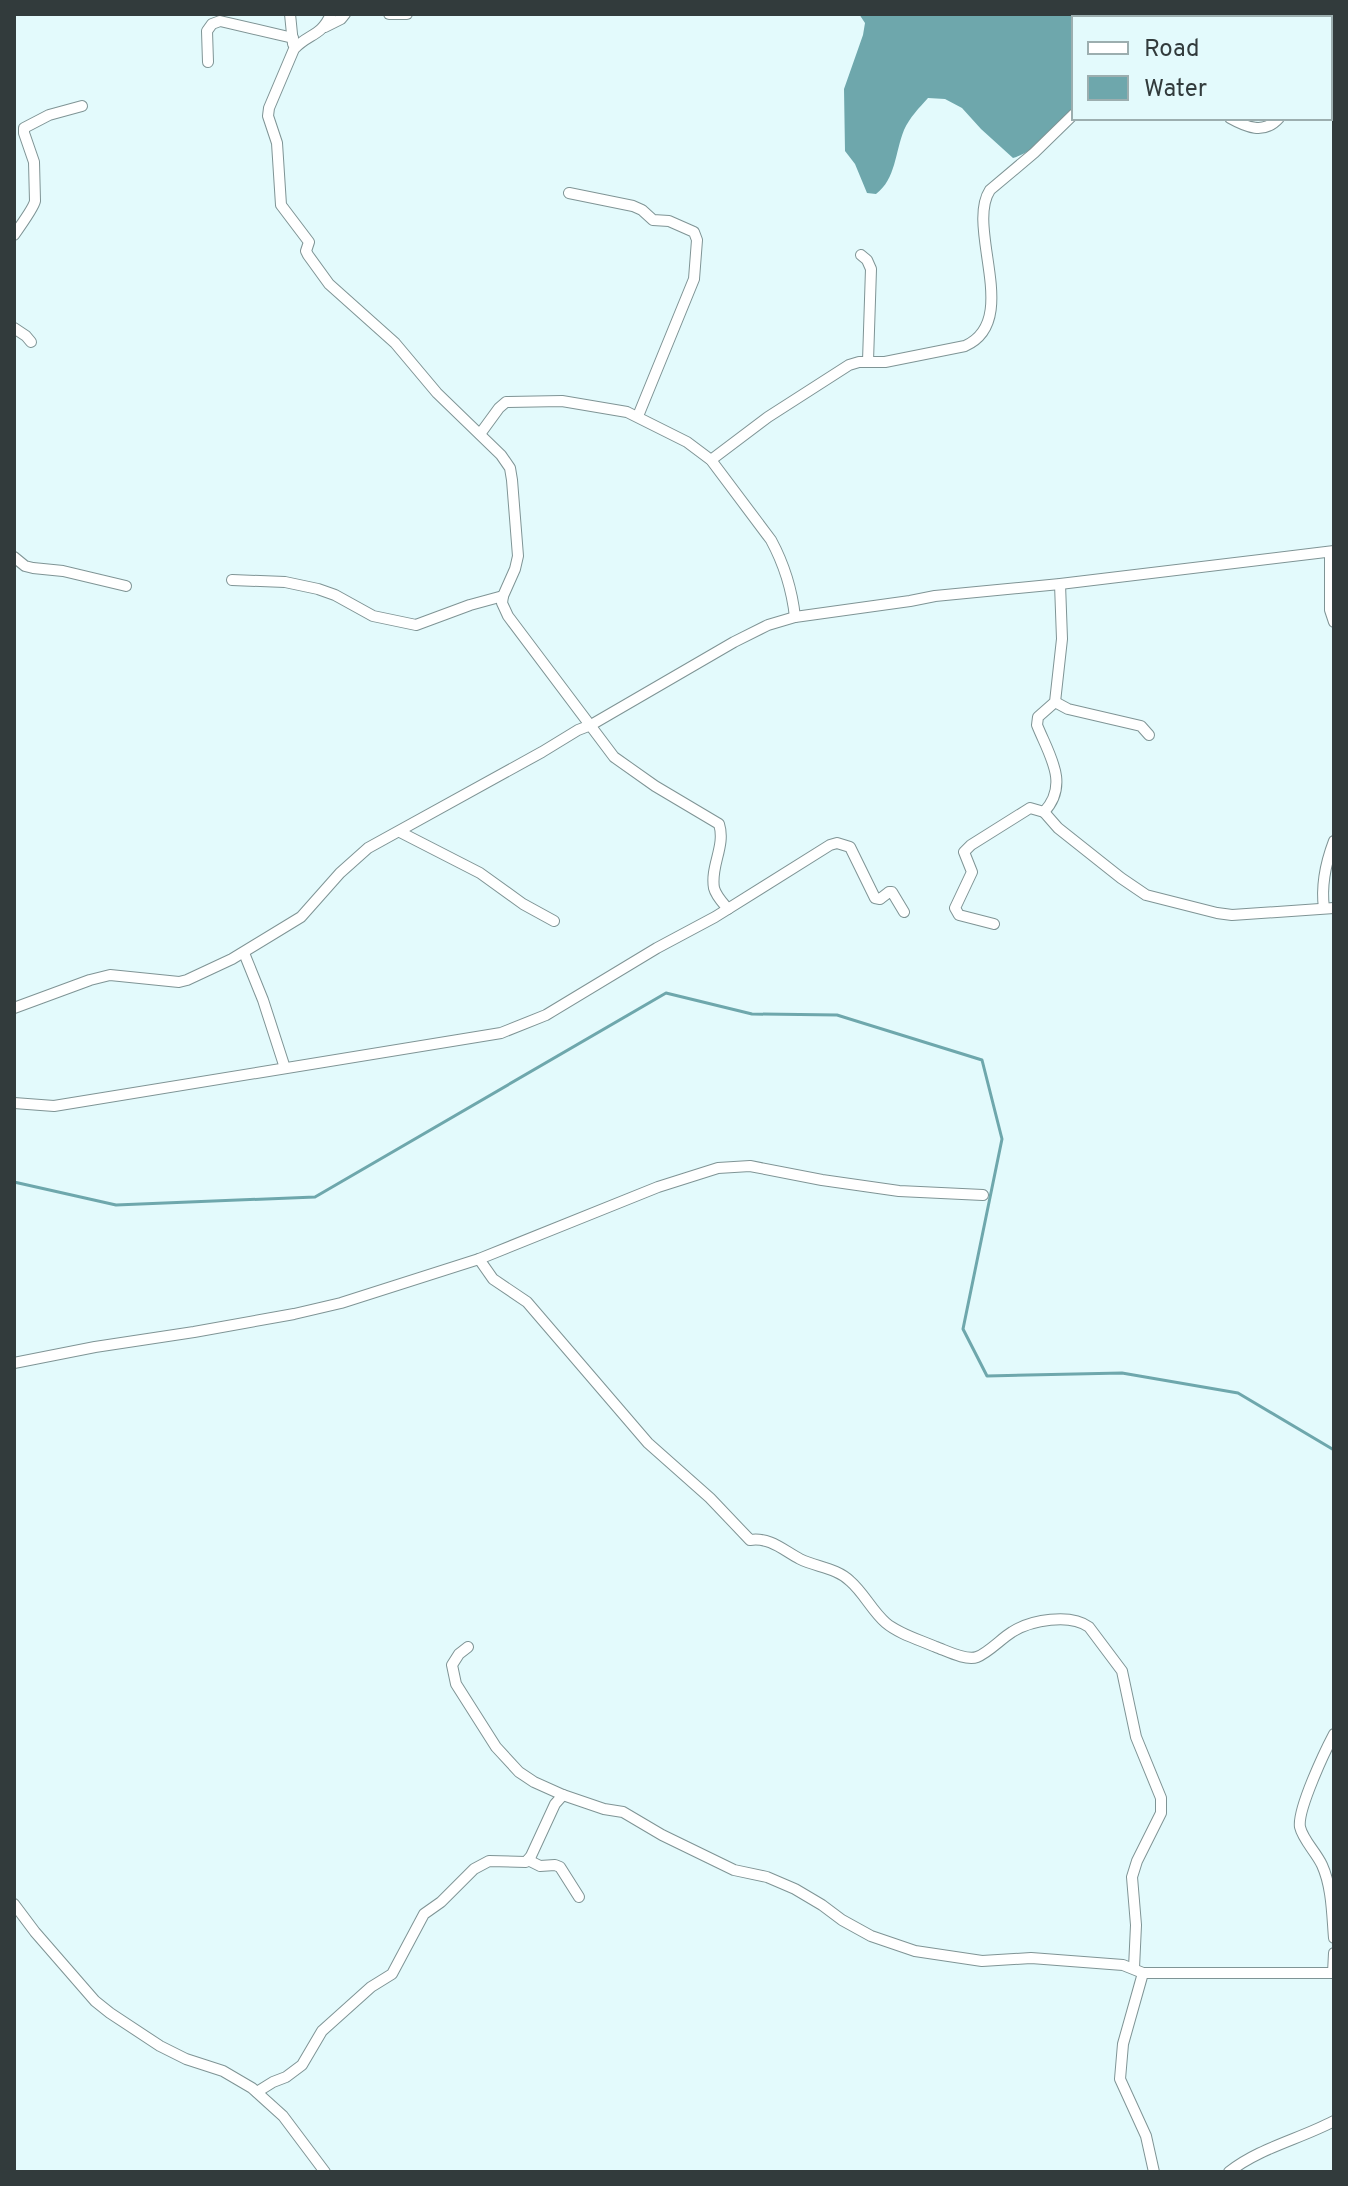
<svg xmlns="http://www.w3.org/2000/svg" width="1348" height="2186" font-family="Overpass,sans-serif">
<rect width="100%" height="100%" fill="#e3fafc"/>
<path fill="#6ea7ac" d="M859 14H1091L1103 18H1074V107C1056 125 1038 151 1013 158L981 129 962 108 945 99 928 98C919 108 910 117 904 130 895 152 896 179 876 194L867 193 855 164 845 151 844 89 863 35 865 23Z"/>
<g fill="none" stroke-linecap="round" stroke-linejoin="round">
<polyline stroke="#6ea7ac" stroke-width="3" points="14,1182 116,1205 315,1197 666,993 752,1014 837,1015 982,1060 1002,1139 963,1329 987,1376 1122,1373 1238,1393 1334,1450"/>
<defs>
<g id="minor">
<polyline points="290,14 293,44"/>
<path d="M331 14C321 37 309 33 294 49L269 108 268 116 277 143 281 205 309 242 306 251 308 255 329 284 395 343 437 393 501 455 510 468 512 480 518 556 515 569 503 596 502 603 508 616 614 757 655 786 719 824C726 846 710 866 714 888 716 896 723 903 728 909"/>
<polyline points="389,14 407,14"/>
<polyline points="1172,14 1181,18"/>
<polyline points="325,27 341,19 345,14"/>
<polyline points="208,62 207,31 212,24 220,21 293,38"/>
<path d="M1230 118C1246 127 1264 135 1279 118"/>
<polyline points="569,193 633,206 642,210 653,220 669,221 694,232 697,240 694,279 638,416"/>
<path d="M14 235C19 228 34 207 35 201L34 162 24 133V128L49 115 82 106"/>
<polyline points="861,255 867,260 871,269 868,361"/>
<polyline points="14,328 26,336 31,342"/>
<path d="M480 434 499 408 506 402 562 401 627 412 687 442 711 460 771 540C784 564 792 590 795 617"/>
<path d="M711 460 768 417 849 365 859 362H885L965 346C1022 321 965 228 990 190L1034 153 1074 114"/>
<polyline points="1330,552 1330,610 1334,622"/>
<polyline points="14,557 25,566 33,568 63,571 126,586"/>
<polyline points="232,580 285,582 318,589 335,595 373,616 416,625 470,605 503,596"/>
<polyline points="1055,702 1068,709 1141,726 1149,735"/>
<polyline points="1044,812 1058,828 1121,878 1146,895 1217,913 1232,915 1334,908"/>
<polyline points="400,832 480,873 523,904 554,921"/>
<path d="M1324 908C1321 886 1326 862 1334 841"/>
<path d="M994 924 959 915 955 908 972 872 964 852 971 845 1030 808 1044 812C1070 784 1049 755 1037 725L1038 717 1055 702 1062 639 1060 584"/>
<polyline points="244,953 263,1000 285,1068"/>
<polyline points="14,1008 90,980 110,975 179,982 187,980 232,959 301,917 340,873 368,848 542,752 578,730 591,725 734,642 768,625 795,617 910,601 935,596 1060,584 1334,551"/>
<polyline points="14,1103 54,1106 501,1033 546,1015 657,948 715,917 830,845 837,843 850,847 875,898 880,899 889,892 892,892 904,912"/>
<path d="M479 1259 493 1279 527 1302 648 1443 710 1498 750 1540C770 1537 783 1550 800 1559 816 1567 837 1568 850 1581 864 1593 872 1611 886 1623 899 1634 920 1640 936 1647 947 1651 966 1661 977 1657 988 1653 1002 1638 1012 1632 1031 1620 1070 1613 1089 1627L1122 1671 1136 1737 1161 1798V1813L1137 1861 1132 1877 1136 1925 1134 1968"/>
<polyline points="14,1363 95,1347 194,1332 294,1314 341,1303 479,1259 658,1187 718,1168 750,1166 822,1180 899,1191 983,1195"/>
<polyline points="468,1647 459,1654 452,1665 456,1684 496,1747 519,1772 534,1782 563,1795 604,1809 623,1812 662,1835 734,1870 767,1877 795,1889 822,1905 842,1920 871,1936 915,1951 982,1961 1031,1958 1123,1965 1143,1973 1334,1973"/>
<path d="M1334 1734C1325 1751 1297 1810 1300 1827 1303 1840 1316 1852 1322 1865 1332 1887 1332 1914 1334 1938"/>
<polyline points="528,1860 540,1866 555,1865 560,1867 579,1897"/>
<polyline points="14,1904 35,1932 95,2001 110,2013 160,2046 186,2059 223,2071 252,2088 283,2116 325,2172"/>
<polyline points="1143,1973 1123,2044 1120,2079 1146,2136 1154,2172"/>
<polyline points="1333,1973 1334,1953"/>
<polyline points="257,2092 273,2082 286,2077 302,2065 322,2031 371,1987 392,1974 424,1914 441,1902 474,1869 489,1861 526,1862 531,1856 555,1804 563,1795"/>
<path d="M1229 2172C1259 2148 1300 2139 1334 2121"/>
</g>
</defs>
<use href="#minor" stroke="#7f9495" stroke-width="12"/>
<use href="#minor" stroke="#fff" stroke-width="10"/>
</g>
<rect width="1348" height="2186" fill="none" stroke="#323b3c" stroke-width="32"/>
<rect x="1072" y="16" width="260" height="104" fill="#e3fafc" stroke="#9caeaf" stroke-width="2"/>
<rect x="1088" y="42" width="40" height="12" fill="#ffffff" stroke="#9caeaf" stroke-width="2"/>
<text x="1144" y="56" font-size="24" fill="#323b3c">Road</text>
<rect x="1088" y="76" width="40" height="24" fill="#6ea7ac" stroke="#9caeaf" stroke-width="2"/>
<text x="1144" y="96" font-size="24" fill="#323b3c">Water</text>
</svg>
